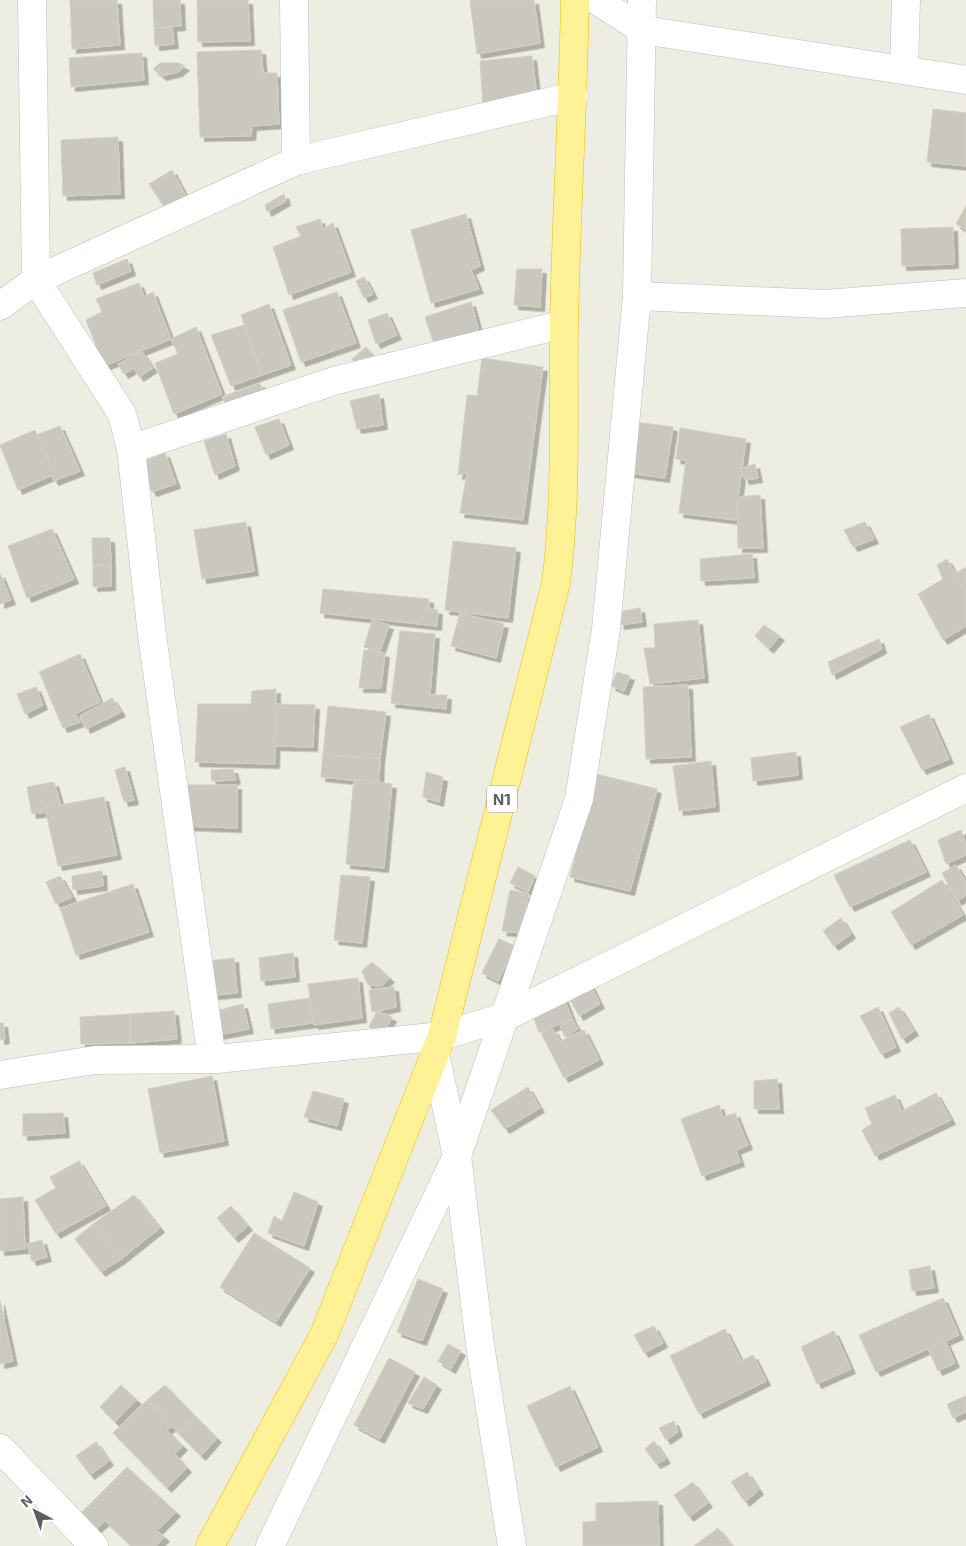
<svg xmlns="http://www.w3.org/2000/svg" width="966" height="1546" font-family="'Exo 2',sans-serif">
<defs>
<filter id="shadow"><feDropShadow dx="4.5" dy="4.5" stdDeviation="0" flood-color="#0004"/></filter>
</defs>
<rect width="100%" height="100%" fill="#eeede1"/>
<g fill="#c9c7be" stroke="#d4cfbf" filter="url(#shadow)">
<polygon points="70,0 117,0 120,45 72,49"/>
<polygon points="153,0 180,0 181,26 154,28"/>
<polygon points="197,0 248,0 250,41 198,42"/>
<polygon points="470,0 534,0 540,43 477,54"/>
<polygon points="172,27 174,44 155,46 154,28"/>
<polygon points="261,50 263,73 277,73 279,124 252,126 251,136 200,137 197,52"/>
<polygon points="142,53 144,80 71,87 69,58"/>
<polygon points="532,56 537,98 483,105 480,61"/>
<polygon points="160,63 178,63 185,66 178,72 162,76 153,69"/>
<polygon points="933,109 966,113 966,166 927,162"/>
<polygon points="118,137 120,194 63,196 61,140"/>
<polygon points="172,170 187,198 166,210 149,184"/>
<polygon points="284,194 286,201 267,212 265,205"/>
<polygon points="966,206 966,230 956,224"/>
<polygon points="466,214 480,266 471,270 479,289 431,303 411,230"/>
<polygon points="320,219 323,229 333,223 351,272 289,295 273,247 301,236 296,227"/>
<polygon points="953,227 954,264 902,266 901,229"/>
<polygon points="127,259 131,271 97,285 93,273"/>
<polygon points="517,269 542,269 540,307 514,305"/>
<polygon points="364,277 373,294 364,298 356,281"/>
<polygon points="139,283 144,297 153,292 171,339 104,366 86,320 102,312 96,299"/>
<polygon points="337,292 356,343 301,362 283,310"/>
<polygon points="471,302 481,339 437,353 425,317"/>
<polygon points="269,304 291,365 262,375 241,315"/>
<polygon points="387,313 397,335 376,344 368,320"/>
<polygon points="244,325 262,375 231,386 211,335"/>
<polygon points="196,327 222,394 174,414 155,363 178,354 171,339"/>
<polygon points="366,347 378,361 364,373 352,359"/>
<polygon points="142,352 153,368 139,377 134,368 124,374 118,364"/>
<polygon points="482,358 543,367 523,520 460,513 467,473 458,475 467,395 477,396"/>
<polygon points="260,383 265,400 231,414 222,397"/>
<polygon points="379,394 383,425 357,429 350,401"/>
<polygon points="279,419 289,445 266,455 255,427"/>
<polygon points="627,421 673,427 665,478 622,472"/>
<polygon points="60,426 80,471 54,481 34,436"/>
<polygon points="680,428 746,439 735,520 679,513 686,460 676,459"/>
<polygon points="35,430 55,474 18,490 0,445"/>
<polygon points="226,434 235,466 215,475 204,441"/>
<polygon points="165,453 176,484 152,492 139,463"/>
<polygon points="755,464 758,478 745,480 740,469"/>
<polygon points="760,495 763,548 738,548 737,497"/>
<polygon points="246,522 254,571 202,579 194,530"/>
<polygon points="865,522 874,539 853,547 844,530"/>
<polygon points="52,529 74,579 27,598 8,546"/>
<polygon points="92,538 110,538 111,565 93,565"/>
<polygon points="453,541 516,548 508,618 445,610"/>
<polygon points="752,554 754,578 701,581 700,559"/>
<polygon points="947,559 966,593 966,626 943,640 918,594 943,579 937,565"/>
<polygon points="93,565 111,565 111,586 93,587"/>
<polygon points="966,567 966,594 955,574"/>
<polygon points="0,573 11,600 0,604"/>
<polygon points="323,589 429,599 429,609 438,610 437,626 320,613"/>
<polygon points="640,608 642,622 620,625 618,612"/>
<polygon points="460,613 504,624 496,658 451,646"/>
<polygon points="372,620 389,625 380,651 364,647"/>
<polygon points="698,620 704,678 650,684 644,648 655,648 654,624"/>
<polygon points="764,625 780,636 769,649 755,636"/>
<polygon points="400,631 435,634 430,695 447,695 446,709 391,703"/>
<polygon points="879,639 882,649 832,675 828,662"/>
<polygon points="364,650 385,653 381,688 359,688"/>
<polygon points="80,654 100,702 75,714 80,722 63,728 39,672"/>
<polygon points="617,672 630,676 624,691 611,686"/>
<polygon points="688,685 691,757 646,759 643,687"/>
<polygon points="36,687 43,705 25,714 17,694"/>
<polygon points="276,689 275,764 195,762 198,704 251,704 252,691"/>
<polygon points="112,698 121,712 86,729 80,716"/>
<polygon points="276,704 315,705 313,747 275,746"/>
<polygon points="328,706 386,712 380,759 323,754"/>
<polygon points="929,714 949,759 922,770 900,727"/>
<polygon points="796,752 798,775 753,781 751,758"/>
<polygon points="323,754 380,759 379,783 321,777"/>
<polygon points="711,761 715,807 679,811 673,766"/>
<polygon points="125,767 134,800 124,802 115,770"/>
<polygon points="233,769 236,780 212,781 211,770"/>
<polygon points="426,772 443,777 439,802 423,797"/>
<polygon points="596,774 657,789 630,891 570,877"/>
<polygon points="354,779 392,784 384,868 346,864"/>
<polygon points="54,782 62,810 32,814 27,787"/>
<polygon points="183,785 237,785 237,828 182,826"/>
<polygon points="104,797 117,855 58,866 45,808"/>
<polygon points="961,830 966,845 966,855 946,864 938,840"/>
<polygon points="910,840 926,872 850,907 834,875"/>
<polygon points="956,865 966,883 966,895 957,901 942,873"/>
<polygon points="518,867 535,876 528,892 510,883"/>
<polygon points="102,871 103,886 73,890 72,876"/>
<polygon points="341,875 370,877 362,943 334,940"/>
<polygon points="60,876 72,897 56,904 46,882"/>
<polygon points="942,880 963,915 911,945 891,912"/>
<polygon points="133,884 149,932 76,955 60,908"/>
<polygon points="510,890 529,894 520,933 502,931"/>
<polygon points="841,918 851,934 834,946 823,931"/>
<polygon points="499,939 515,946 498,981 482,973"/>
<polygon points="293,953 295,977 261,981 259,958"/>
<polygon points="234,958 237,993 214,995 209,961"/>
<polygon points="372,962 390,978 381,986 368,985 362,971"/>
<polygon points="358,978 362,1018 314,1025 308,984"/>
<polygon points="588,980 600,1004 579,1016 565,990"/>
<polygon points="394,987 396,1007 372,1012 369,990"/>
<polygon points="562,993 572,1019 539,1032 529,1006"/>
<polygon points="310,998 313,1023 271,1029 268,1004"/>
<polygon points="243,1004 249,1029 212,1036 207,1013"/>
<polygon points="878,1007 896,1047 881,1054 860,1016"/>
<polygon points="899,1007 914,1031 902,1039 889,1013"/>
<polygon points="174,1011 177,1039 130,1043 130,1014"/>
<polygon points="377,1011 392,1017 384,1033 369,1027"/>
<polygon points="130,1014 130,1043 81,1044 80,1017"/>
<polygon points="572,1019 578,1029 565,1037 560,1026"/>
<polygon points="0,1023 3,1023 5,1039 0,1040"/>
<polygon points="553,1029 560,1041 584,1030 599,1060 564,1078 541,1033"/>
<polygon points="212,1076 224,1141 160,1153 148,1089"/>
<polygon points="777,1079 779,1109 754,1109 754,1081"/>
<polygon points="528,1087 540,1108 505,1129 491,1110"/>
<polygon points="313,1091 344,1099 337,1126 304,1117"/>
<polygon points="936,1093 951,1120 875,1156 862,1130 872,1124 865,1108 895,1095 902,1111"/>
<polygon points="719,1105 723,1117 735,1113 748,1145 736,1150 740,1162 702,1176 681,1119"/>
<polygon points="63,1113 65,1133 23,1136 23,1114"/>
<polygon points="79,1161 106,1206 56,1234 35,1200 56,1188 50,1177"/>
<polygon points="294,1192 318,1202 304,1246 268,1233 274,1216 282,1221"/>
<polygon points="134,1195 160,1228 121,1259 93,1224"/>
<polygon points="23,1197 25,1249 0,1251 0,1199"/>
<polygon points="231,1206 248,1226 234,1238 217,1218"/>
<polygon points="93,1224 121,1259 101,1272 75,1239"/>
<polygon points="254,1233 310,1268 276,1322 220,1287"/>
<polygon points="42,1240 47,1257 32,1261 27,1244"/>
<polygon points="930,1266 934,1288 912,1291 909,1270"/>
<polygon points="418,1279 443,1289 422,1341 397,1332"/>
<polygon points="943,1298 959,1335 876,1372 859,1335"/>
<polygon points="0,1301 13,1361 0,1364"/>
<polygon points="654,1326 663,1343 644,1353 634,1335"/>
<polygon points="725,1329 741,1361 753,1355 766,1381 699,1414 670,1356"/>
<polygon points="834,1331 851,1369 817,1384 801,1347"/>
<polygon points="945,1340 955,1363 938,1371 928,1349"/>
<polygon points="448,1344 461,1351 451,1369 438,1361"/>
<polygon points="389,1358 415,1372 380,1439 354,1425"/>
<polygon points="424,1377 437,1385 423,1409 408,1403"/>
<polygon points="121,1385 137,1400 115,1422 100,1407"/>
<polygon points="165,1385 196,1417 179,1434 147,1400"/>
<polygon points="570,1386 598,1447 556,1467 527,1406"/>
<polygon points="966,1396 966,1412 953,1418 947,1404"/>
<polygon points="147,1400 172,1426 167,1430 183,1446 175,1454 187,1468 167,1488 113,1433"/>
<polygon points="196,1417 217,1438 201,1456 179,1434"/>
<polygon points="674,1421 678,1432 666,1440 659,1428"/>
<polygon points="654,1441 666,1459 656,1464 645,1449"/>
<polygon points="96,1442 109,1461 90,1475 76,1456"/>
<polygon points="127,1467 176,1512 157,1531 165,1537 156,1546 131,1546 105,1521 96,1529 80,1514"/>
<polygon points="747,1472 759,1490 745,1502 731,1482"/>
<polygon points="693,1482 708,1503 689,1517 674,1495"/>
<polygon points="658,1501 659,1546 583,1546 583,1522 596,1521 596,1503"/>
<polygon points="718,1528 732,1546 694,1546"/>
</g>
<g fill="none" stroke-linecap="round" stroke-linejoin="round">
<defs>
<g id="minor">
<polyline points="32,0 36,280 122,414 131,449 152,635 212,1059"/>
<polyline points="294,0 296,161"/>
<polyline points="596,0 643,30 966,80"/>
<polyline points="904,70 906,0"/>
<polyline points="637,296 825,304 966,293"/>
<polyline points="0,306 36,280 296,161 574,96"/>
<polyline points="131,449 337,380 564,324"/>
<polyline points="435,1054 457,1156 480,1345 512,1546"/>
<polyline points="0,1075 95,1060 217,1059 442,1036 507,1016 966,788"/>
<polyline points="0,1448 94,1546"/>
<polyline points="270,1546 457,1156 579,799 606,629 637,296 642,0"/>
</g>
<path id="trunk" d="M210 1546 324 1335 442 1036 556 583C567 498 563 411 564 326 566 217 573 109 575 0"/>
</defs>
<use href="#minor" stroke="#bcbec4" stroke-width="29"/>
<use href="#trunk" stroke="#efbc00" stroke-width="29"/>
<use href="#minor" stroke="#fff" stroke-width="28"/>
<use href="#trunk" stroke="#fff296" stroke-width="28"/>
</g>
<g text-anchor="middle" stroke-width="4" stroke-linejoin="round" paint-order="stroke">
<rect fill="#fff" stroke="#8c8e92" stroke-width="1" x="487" y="785.5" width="30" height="27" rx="4"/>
<g font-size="16" font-weight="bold" fill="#5a5d64">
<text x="502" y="805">N1</text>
</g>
</g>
<g transform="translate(35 1511) rotate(319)" stroke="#ffffff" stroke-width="4" paint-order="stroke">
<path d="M0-4L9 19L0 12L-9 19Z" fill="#5a5d64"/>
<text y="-8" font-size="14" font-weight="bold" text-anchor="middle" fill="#5a5d64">N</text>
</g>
</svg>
